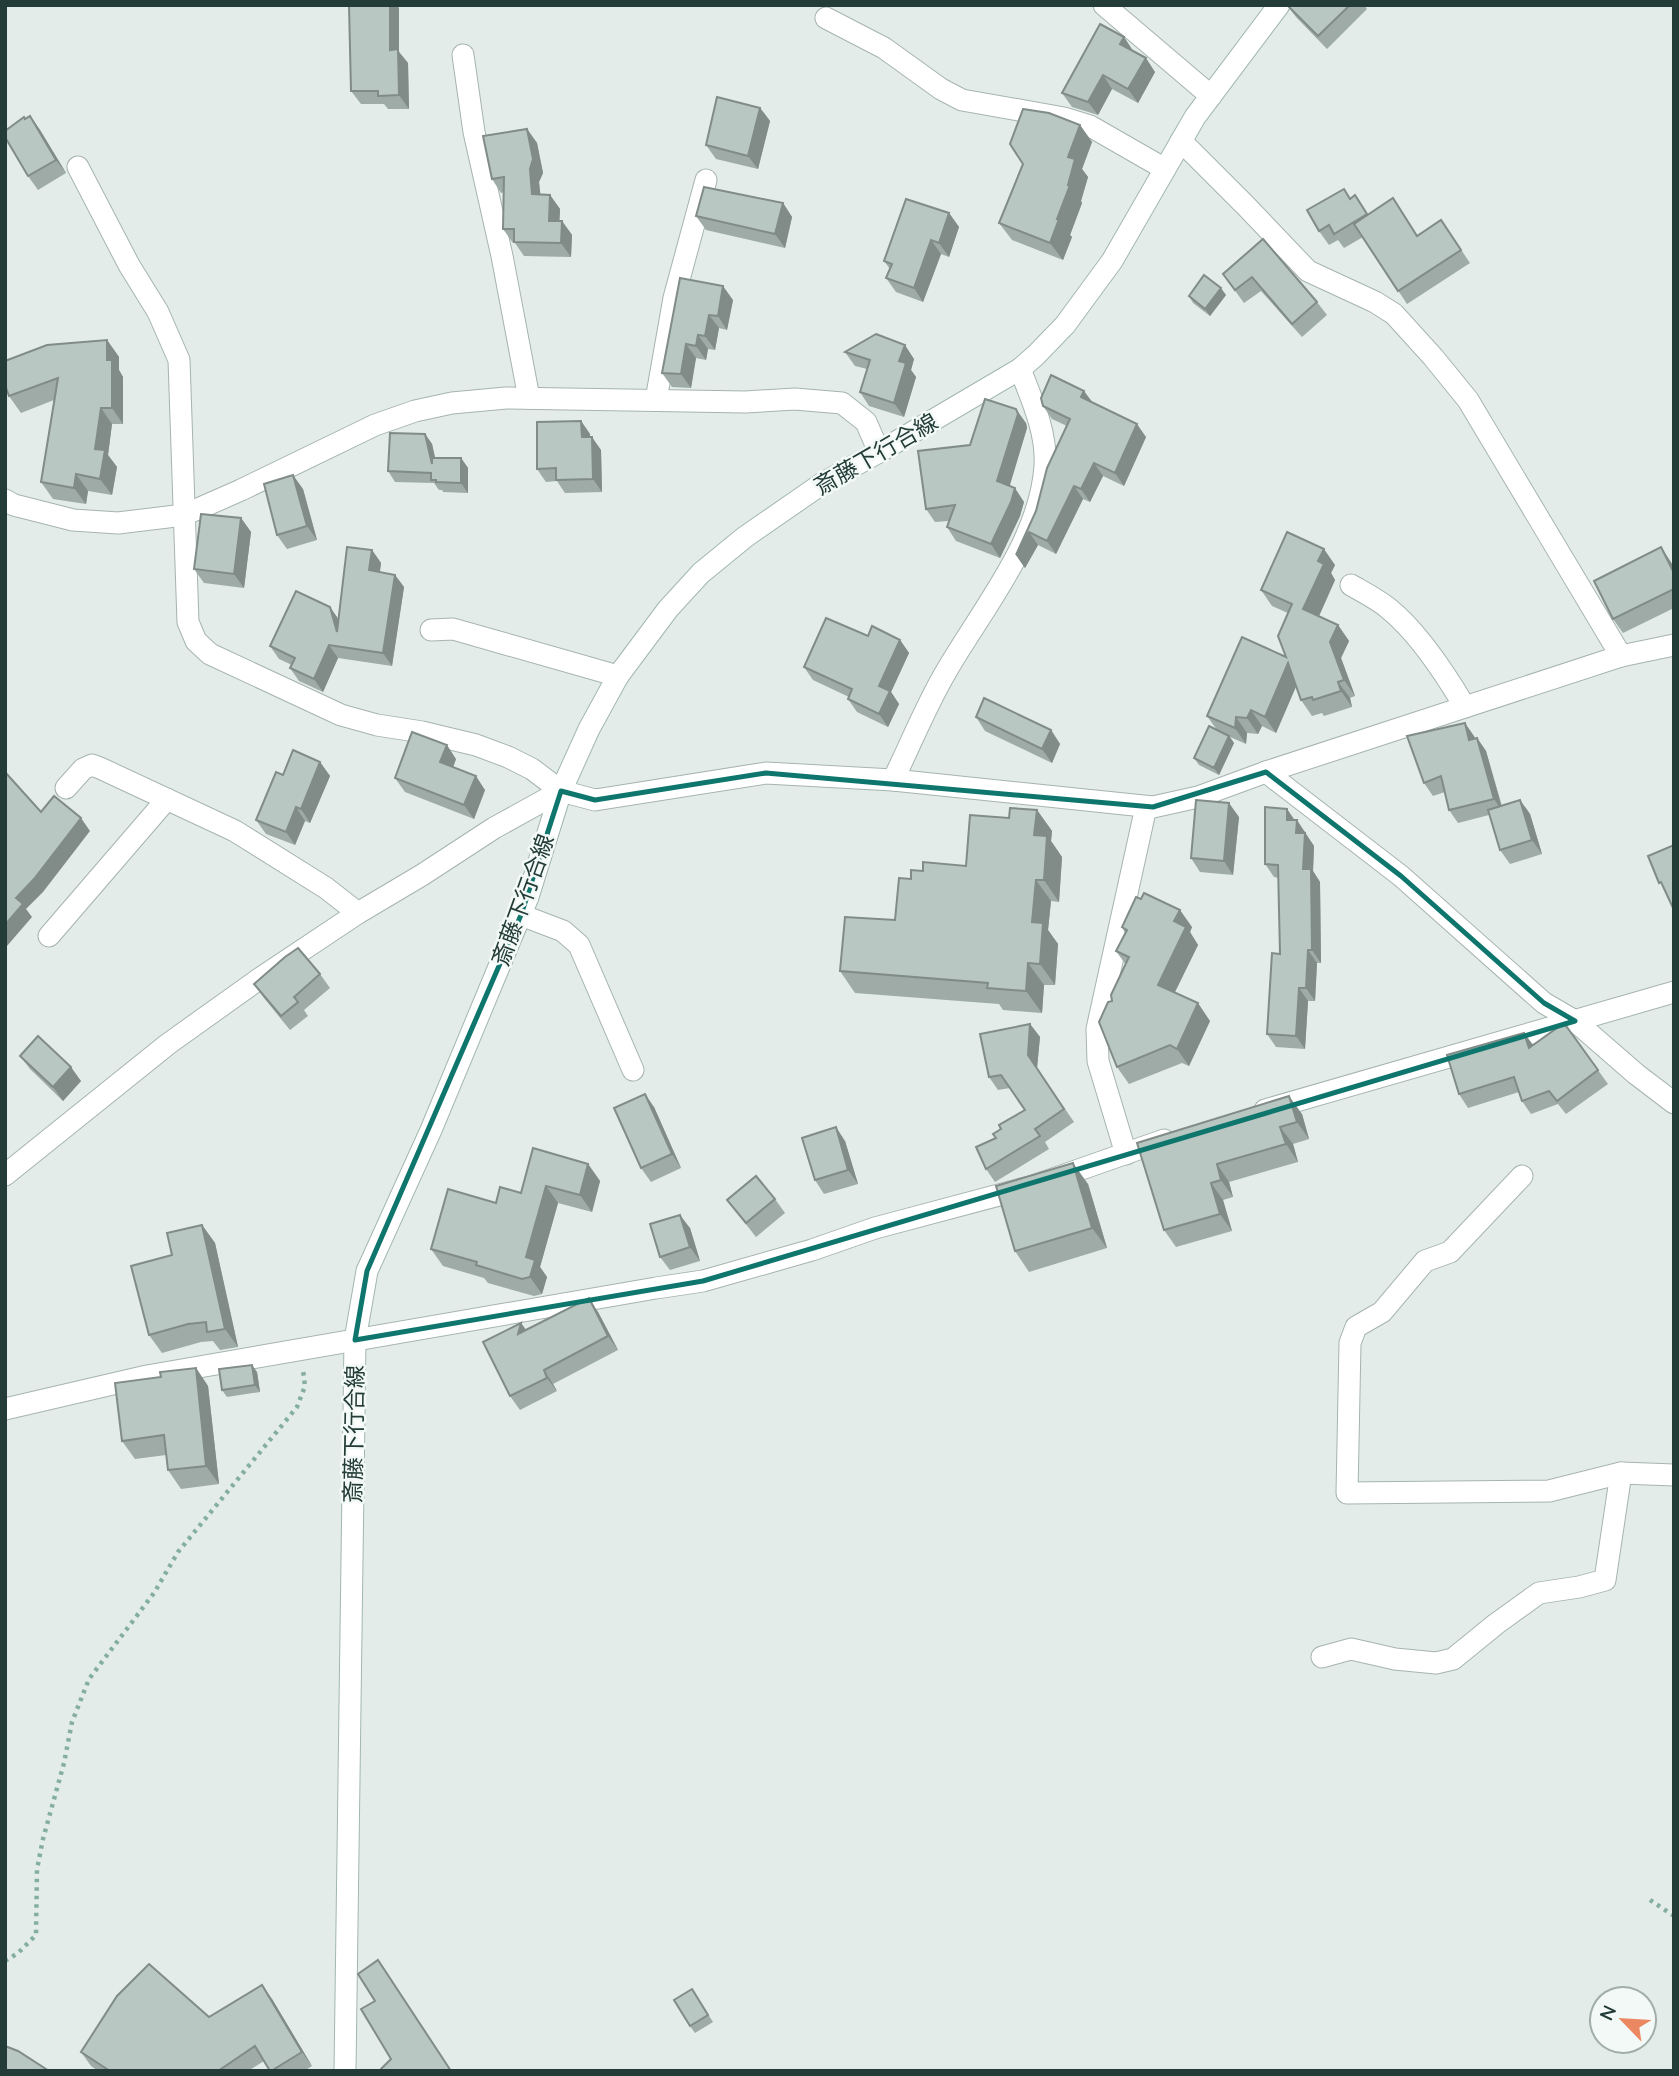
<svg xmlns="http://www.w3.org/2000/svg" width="1679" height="2076" font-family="Quicksand,'Noto Sans JP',sans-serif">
<rect width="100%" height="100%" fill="#e3ece8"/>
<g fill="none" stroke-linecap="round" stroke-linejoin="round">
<defs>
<g id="street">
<polyline points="1104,5 1211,96"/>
<polyline points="826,18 884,48 941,89 962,100 1064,118 1090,126 1165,169"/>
<polyline points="463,55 474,132 502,256 529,398"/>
<polyline points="1181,141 1246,206 1308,271 1375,302 1394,314 1433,357 1468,400 1621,656"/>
<polyline points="78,167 129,265 158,312 179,360 188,622 196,641 210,654 341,715 377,725 422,732 476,745 508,757 532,769 561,791 595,800 766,773 893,780 1153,807 1198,797 1266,772 1621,656 1674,645"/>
<polyline points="656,400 674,298 706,180"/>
<polyline points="5,500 14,505 73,520 118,523 184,515 241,490 375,425 415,411 452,403 506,398 745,402 795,399 842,403 866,422 879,452"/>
<path d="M1351 585C1363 592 1377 599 1388 608 1417 631 1446 675 1465 707"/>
<polyline points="431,630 453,629 618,676"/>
<polyline points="1266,772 1401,876 1544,1003 1575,1021 1636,1074 1674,1103"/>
<path d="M893 780C911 744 926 705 947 670 983 608 1040 540 1045 466 1047 432 1032 400 1020 369"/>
<polyline points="66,788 83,769 92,765 100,768 235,831 326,888 358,913"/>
<polyline points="521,915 563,931 579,945 633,1070"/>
<polyline points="49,936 167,799"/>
<polyline points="1265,1110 1674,992"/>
<polyline points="1126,1154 1098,1061 1097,1029 1146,807"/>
<polyline points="5,1175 168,1044 259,979 358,913 422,875 494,828 561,791"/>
<polyline points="1522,1176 1450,1252 1425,1261 1382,1312 1356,1327 1350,1343 1347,1493 1549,1491 1621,1473 1674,1475"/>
<polyline points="5,1409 147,1376 656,1288 703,1281 812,1250 875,1228 1033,1186 1164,1140"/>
<polyline points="1322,1657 1351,1649 1395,1659 1436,1663 1453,1659 1496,1624 1539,1593 1579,1587 1605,1580 1621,1473"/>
</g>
<polyline id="secondary" points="345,2071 355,1340 367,1271 431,1130 528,897 561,791 589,729 618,676 668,609 701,573 745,537 823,483 879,452 1020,369 1036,355 1065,325 1112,261 1195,117 1279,5"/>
</defs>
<use href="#street" stroke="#a6b4af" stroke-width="23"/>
<use href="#secondary" stroke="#a2b7b0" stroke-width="23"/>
<g stroke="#85aea3" stroke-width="4.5" stroke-dasharray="3.5 5" stroke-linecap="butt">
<polyline points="1650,1900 1674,1916"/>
<polyline points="5,1961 18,1953 36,1935 37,1869 43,1839 64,1763 72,1722 89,1679 154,1593 178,1552 297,1407 305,1386 303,1370"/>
</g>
<use href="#street" stroke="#fff" stroke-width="21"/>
<use href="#secondary" stroke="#fff" stroke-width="21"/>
</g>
<g fill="#9eaba6">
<polygon points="1287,5 1366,5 1365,6 1367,9 1327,49 1296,17"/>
<polygon points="399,8 399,52 408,63 409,109 388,109 384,104 361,104 351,91"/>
<polygon points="1124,37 1133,51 1155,72 1138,103 1112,89 1098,115 1072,107 1062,93"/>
<polygon points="760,108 770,121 758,169 716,159 706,145"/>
<polygon points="30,116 40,130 66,173 38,190 28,176 25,119"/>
<polygon points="1080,125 1092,142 1082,169 1088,177 1081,201 1082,203 1070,235 1072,237 1063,260 1012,240 999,223"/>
<polygon points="527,129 537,143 543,173 539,182 540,195 550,195 560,209 559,221 562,221 572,235 571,257 524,256 515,243 513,243 503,229 504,192 501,193 492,179"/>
<polygon points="1350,198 1368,215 1402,211 1417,236 1441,220 1470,263 1407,304 1363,237 1344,248 1338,240 1329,245 1319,231"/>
<polygon points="783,203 792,217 785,248 706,230 696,216"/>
<polygon points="949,213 959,227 949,257 941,254 923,302 896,292 886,278 890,269 884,261"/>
<polygon points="1263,239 1317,302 1327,315 1302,337 1261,291 1244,303 1223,274"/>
<polygon points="680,278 733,300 727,330 719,328 715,350 708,349 706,360 696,358 691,388 672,387 662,373"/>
<polygon points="1226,295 1210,316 1193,303 1189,296"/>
<polygon points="107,340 119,357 119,370 123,377 123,424 112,424 108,455 117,467 112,495 88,491 86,504 53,499 41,482 54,400 21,413 9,396"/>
<polygon points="845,352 914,359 911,370 916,377 904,417 869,406 860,392 867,369 855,366"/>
<polygon points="1092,402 1146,437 1124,486 1103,476 1090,502 1083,499 1056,554 1038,545 1025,568 1016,555 1036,511 1067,426 1052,419 1043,406"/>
<polygon points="581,421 590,434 590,437 601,450 602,492 565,493 557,481 546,482 537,469"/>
<polygon points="1026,423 1027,428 1009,486 1024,502 1020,516 1000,558 956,541 947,527 949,521 935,522 926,509 970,445"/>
<polygon points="425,434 432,444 435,458 461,458 468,468 468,493 443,492 442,490 439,490 434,483 395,482 388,471"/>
<polygon points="303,489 317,540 287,549 277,535"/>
<polygon points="241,518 251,532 244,588 204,583 194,569"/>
<polygon points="1661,547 1674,567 1674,608 1623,633 1613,619"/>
<polygon points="372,550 381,563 380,572 395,575 404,587 392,666 338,658 323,692 299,681 290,668 292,665 279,659 270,646 330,607 338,619"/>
<polygon points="1335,565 1331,573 1335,580 1319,616 1338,625 1349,641 1341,658 1355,696 1350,698 1352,707 1324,716 1322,713 1312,716 1301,700 1296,687 1276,733 1262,726 1258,734 1247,733 1246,744 1230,737 1234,743 1219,775 1199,765 1194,758 1217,730 1207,716 1286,657 1288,613 1272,606 1261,590"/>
<polygon points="868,636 900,640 909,653 891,692 899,704 888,727 857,712 848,699 849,697 813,680 804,667"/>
<polygon points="976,717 1051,730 1060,744 1052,763 985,731"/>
<polygon points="1474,736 1475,738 1477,738 1486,751 1502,806 1520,800 1530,814 1542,854 1510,864 1500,850 1489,815 1458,823 1449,810 1445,792 1433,796 1424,783"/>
<polygon points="456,759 453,767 485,790 474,819 405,792 395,778"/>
<polygon points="320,762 330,776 310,823 305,821 295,845 266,834 256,820 283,775"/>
<polygon points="1287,809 1294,820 1306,833 1306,835 1314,846 1313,871 1320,882 1321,963 1317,963 1315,1001 1308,1001 1305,1049 1276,1047 1267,1034 1280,954 1279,878 1274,877 1265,864"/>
<polygon points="1037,810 1052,831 1051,841 1062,857 1059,902 1051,901 1048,930 1058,944 1055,985 1044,985 1042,1013 1003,1010 999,1004 855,993 840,971 895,920 911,879 923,871 966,866 1009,818"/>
<polygon points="1239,817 1233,875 1200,872 1191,858"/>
<polygon points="1122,927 1192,927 1190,932 1198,945 1175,992 1210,1021 1189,1066 1182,1063 1129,1084 1117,1067 1112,1001 1126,965 1116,951 1125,933"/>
<polygon points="320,974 330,988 304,1010 308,1016 290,1030 264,998 254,984"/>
<polygon points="1564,1023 1608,1084 1566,1114 1558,1104 1531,1114 1522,1101 1519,1092 1468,1108 1459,1094 1533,1046"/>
<polygon points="1030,1024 1040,1037 1037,1068 1074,1122 1045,1142 1049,1149 995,1182 986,1169 996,1138 1001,1129 1025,1110 1010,1088 998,1090 989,1077"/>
<polygon points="20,1056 81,1081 63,1101 30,1069"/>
<polygon points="654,1107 681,1168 651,1182 641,1168"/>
<polygon points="1302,1114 1309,1139 1293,1144 1298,1162 1229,1182 1233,1197 1223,1200 1232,1231 1176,1247 1164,1230 1137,1143"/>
<polygon points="845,1141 858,1184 824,1194 815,1180"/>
<polygon points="588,1164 600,1181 592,1212 558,1203 540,1267 547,1277 542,1294 534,1296 488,1283 484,1278 443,1266 431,1249 496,1203"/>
<polygon points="1088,1184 1107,1248 1029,1272 1015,1251"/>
<polygon points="775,1199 785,1213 756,1237 727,1200"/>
<polygon points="202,1225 215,1243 238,1347 220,1350 213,1341 201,1342 162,1353 149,1335 172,1255"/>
<polygon points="690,1228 700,1261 670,1270 660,1257"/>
<polygon points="598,1312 618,1350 553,1384 557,1391 520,1410 510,1396 521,1323 526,1330"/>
<polygon points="196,1368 208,1386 219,1484 181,1489 168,1470 166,1455 135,1459 122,1441 161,1377"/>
<polygon points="257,1372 260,1392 227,1397 222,1390"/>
<polygon points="692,1989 713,2022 695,2033 690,2026"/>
<polygon points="272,1999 312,2066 304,2071 270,2071 264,2061 248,2071 98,2071 91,2066 81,2052"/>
</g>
<g fill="#818b87">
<polygon points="390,5 397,5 399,8 399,52 408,63 409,109 399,95 390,50"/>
<polygon points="1124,37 1133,51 1130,58 1120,44"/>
<polygon points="1146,58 1155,72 1138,103 1128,89"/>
<polygon points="1103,75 1112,89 1098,115 1088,102"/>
<polygon points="760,108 770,121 758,169 748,156"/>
<polygon points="30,116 40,130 66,173 56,160"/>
<polygon points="1080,125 1092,142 1082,169 1088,177 1081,201 1082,203 1070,235 1072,237 1063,260 1050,243 1057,219 1068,157"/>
<polygon points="527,129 537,143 543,173 539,182 542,208 532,194"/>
<polygon points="550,195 560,209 559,234 549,221"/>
<polygon points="783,203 792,217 785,248 775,234"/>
<polygon points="949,213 959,227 949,257 939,243"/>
<polygon points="562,221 572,235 571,257 561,243"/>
<polygon points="931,240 941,254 923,302 914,288"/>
<polygon points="723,286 733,300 727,330 718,316"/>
<polygon points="1221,288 1226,295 1210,316 1205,309"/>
<polygon points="709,315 719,328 715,350 705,336"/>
<polygon points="698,335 708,349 706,360 696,346"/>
<polygon points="107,340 119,357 119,370 123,377 123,424 112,408 107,360"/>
<polygon points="686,344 696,358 691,388 681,374"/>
<polygon points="905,345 914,359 911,370 916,377 904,417 894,403 899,361"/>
<polygon points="1084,391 1093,403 1081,397"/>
<polygon points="101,408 112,424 108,455 117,467 112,495 100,479 95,449"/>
<polygon points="1016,409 1026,423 1027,428 1007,495 997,481"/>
<polygon points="581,421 590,434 591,450 582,437"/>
<polygon points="1137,424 1146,437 1124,486 1115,473"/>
<polygon points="425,434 432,444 439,475 432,464"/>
<polygon points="592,437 601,450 602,492 593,479"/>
<polygon points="461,458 468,468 468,493 461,483"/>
<polygon points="1094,463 1103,476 1090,502 1081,489"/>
<polygon points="76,474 88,491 86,504 74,488"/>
<polygon points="293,475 303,489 317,540 307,526"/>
<polygon points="1074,486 1083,499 1056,554 1047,541"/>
<polygon points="1015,488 1024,502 1020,516 1000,558 991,544"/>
<polygon points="241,518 251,532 244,588 234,574"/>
<polygon points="1029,532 1038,545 1025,568 1016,555"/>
<polygon points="1661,547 1674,567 1674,573"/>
<polygon points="1324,549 1335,565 1331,573 1335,580 1315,625 1303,609 1318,561"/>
<polygon points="372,550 381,563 378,583 369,570"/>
<polygon points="395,575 404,587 392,666 383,653"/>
<polygon points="330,607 339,620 337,632"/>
<polygon points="1338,625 1349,641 1341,658 1355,696 1344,680 1330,642"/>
<polygon points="900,640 909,653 891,692 899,704 888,727 879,714 879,686"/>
<polygon points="329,645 338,658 323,692 314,679"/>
<polygon points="1288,663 1299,679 1276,733 1265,717"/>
<polygon points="1338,682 1350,698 1352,707 1341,691"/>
<polygon points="1251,710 1262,726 1258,734 1247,718"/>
<polygon points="1236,717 1247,733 1246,744 1235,728"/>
<polygon points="1465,723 1474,736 1478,753 1469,740"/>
<polygon points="1051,730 1060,744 1052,763 1042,749"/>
<polygon points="1229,736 1234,743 1219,775 1214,768"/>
<polygon points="1477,738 1486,751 1503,812 1494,799"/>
<polygon points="447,745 456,759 450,776 440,762"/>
<polygon points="320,762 330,776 310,823 301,809"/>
<polygon points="476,776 485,790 474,819 464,805"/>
<polygon points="1520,800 1530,814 1542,854 1532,840"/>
<polygon points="1229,803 1239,817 1233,875 1224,861"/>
<polygon points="296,807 305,821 295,845 286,832"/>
<polygon points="1287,809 1296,822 1297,820 1314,846 1313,871 1320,882 1321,963 1312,950 1303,869 1287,820"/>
<polygon points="1037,810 1052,831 1051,841 1062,857 1059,902 1044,880 1034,835"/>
<polygon points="81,818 90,831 43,892 26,909 32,917 7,946 5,944 5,925 16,898"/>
<polygon points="1036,880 1051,901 1048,930 1058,944 1055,985 1040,964 1032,922"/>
<polygon points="1180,910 1192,927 1190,932 1198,945 1170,1002 1158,985 1174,921"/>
<polygon points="1308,950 1317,963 1315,1001 1306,988"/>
<polygon points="1028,963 1044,985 1042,1013 1026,991"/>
<polygon points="1299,988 1308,1001 1305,1049 1296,1036"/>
<polygon points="1198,1003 1210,1021 1189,1066 1177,1049"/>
<polygon points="1030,1024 1040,1037 1037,1068 1074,1122 1028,1055"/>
<polygon points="1524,1033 1534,1046 1529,1048"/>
<polygon points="71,1067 81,1081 63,1101 53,1087"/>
<polygon points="645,1094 654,1107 681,1168 672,1154"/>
<polygon points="1289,1096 1302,1114 1309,1139 1297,1122"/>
<polygon points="836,1127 845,1141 858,1184 848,1170"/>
<polygon points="1280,1127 1293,1144 1298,1162 1286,1144"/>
<polygon points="1073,1163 1088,1184 1107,1248 1092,1228"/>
<polygon points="588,1164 600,1181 592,1212 580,1195"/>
<polygon points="1217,1164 1229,1182 1233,1197 1221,1180"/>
<polygon points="1211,1183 1223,1200 1232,1231 1220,1214"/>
<polygon points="546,1186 558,1203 540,1267 547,1277 542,1294 530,1277 526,1257"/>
<polygon points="680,1215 690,1228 700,1261 690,1247"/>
<polygon points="202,1225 215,1243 238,1347 225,1329"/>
<polygon points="589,1298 598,1312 618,1350 608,1336"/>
<polygon points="521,1323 531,1337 518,1334"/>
<polygon points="252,1365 257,1372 260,1392 255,1385"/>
<polygon points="196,1368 208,1386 219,1484 206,1466"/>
<polygon points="544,1370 553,1384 557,1391 547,1378"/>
<polygon points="262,1985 272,1999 312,2066 302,2052"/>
</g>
<g fill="#b8c7c1" stroke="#818b87" stroke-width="2">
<polygon points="349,5 390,5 390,50 398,49 399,95 378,96 378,91 351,91"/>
<polygon points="1287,5 1350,5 1318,36"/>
<polygon points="1100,24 1124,37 1120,44 1146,58 1128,89 1103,75 1088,102 1062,93"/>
<polygon points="717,97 760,108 748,156 706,145"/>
<polygon points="1023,109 1049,113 1080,125 1068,157 1075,159 1068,185 1070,185 1057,219 1059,219 1050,243 999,223 1023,164 1010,144"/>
<polygon points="30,116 56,160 28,176 5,137 5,131 24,117 25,119"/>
<polygon points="527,129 533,159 530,169 532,194 550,195 549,221 562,221 561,243 514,242 514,229 503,229 504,177 492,179 483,136"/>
<polygon points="704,187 783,203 775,234 696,216"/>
<polygon points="1344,189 1350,199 1355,195 1367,214 1334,234 1329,225 1319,231 1307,210"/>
<polygon points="1393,198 1417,236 1441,220 1461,250 1398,291 1354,224"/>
<polygon points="906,199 949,213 939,243 931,240 914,288 886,278 892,264 884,261"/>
<polygon points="1263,239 1317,302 1292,324 1252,277 1235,290 1223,274"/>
<polygon points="1204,275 1221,288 1205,309 1189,296"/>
<polygon points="680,278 723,286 718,316 709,315 705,336 698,335 696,346 686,344 681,374 662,373"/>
<polygon points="876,334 905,345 899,361 906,363 894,403 860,392 870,360 845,352"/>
<polygon points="107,340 107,360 112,360 112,408 101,408 95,449 105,450 100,479 76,474 74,488 41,482 58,378 9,396 5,385 5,361 47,345"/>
<polygon points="1051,375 1084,391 1081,397 1137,424 1115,473 1094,463 1081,489 1074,486 1047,541 1029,532 1016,555 1036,511 1047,468 1070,419 1043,406 1041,398"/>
<polygon points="985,399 1016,409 1018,414 997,481 1015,488 1011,502 991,544 947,527 955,505 926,509 918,451 970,445"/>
<polygon points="581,421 582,437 592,437 593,479 556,480 556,468 537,469 537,422"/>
<polygon points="390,433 425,434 432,464 432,458 461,458 461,483 436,482 436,480 431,480 431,473 388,471"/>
<polygon points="293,475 307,526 277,535 264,484"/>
<polygon points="201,514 241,518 234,574 194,569"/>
<polygon points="1287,532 1324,549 1318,561 1324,564 1303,609 1338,625 1330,642 1344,680 1338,682 1341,691 1313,700 1312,697 1301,700 1288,663 1265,717 1251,710 1247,718 1236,717 1235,728 1207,716 1242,637 1286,657 1278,636 1292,604 1261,590"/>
<polygon points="347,547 372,550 369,570 395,575 383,653 329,645 314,679 290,668 295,658 270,646 296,591 330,607 337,632"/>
<polygon points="1661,547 1674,573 1674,589 1613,619 1594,581"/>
<polygon points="826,618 868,636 872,626 900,640 879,686 890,691 879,714 848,699 852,689 804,667"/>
<polygon points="984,698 1051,730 1042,749 976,717"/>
<polygon points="1465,723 1469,740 1477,738 1494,799 1449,810 1441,776 1424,783 1407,736"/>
<polygon points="1209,726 1229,736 1214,768 1194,758"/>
<polygon points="412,732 447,745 440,762 476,776 464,805 395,778"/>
<polygon points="293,750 320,762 301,809 296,807 286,832 256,820 276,772 283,775"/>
<polygon points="5,772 41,812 54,796 81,818 34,879 16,898 23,904 5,925"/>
<polygon points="1196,800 1229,803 1224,861 1191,858"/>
<polygon points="1520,800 1532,840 1500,850 1488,810"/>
<polygon points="1265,807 1287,809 1287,820 1297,820 1296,833 1305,833 1303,869 1311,869 1312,950 1308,950 1306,988 1299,988 1296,1036 1267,1034 1272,953 1280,954 1278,865 1265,864"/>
<polygon points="1010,808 1037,810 1034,835 1047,836 1044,880 1036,880 1032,922 1043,923 1040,964 1028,963 1026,991 987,988 988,983 840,971 845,917 895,920 899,878 911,879 911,870 923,871 923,862 966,866 970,815 1009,818"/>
<polygon points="1674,845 1674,910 1661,882 1659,883 1648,856"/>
<polygon points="1144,893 1180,910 1174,921 1186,927 1158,985 1198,1003 1177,1049 1170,1045 1117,1067 1099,1022 1108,1002 1112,1001 1111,995 1129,957 1116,951 1127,930 1122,927 1136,897 1141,899"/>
<polygon points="298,948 320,974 294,997 298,1002 281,1016 254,984 285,957"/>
<polygon points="1564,1023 1598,1070 1557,1101 1549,1091 1522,1101 1514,1077 1459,1094 1447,1055 1524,1033 1529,1048"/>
<polygon points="1030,1024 1028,1055 1064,1109 1035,1129 1040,1136 986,1169 976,1147 996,1138 993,1134 1001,1129 999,1125 1025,1110 1001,1075 989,1077 980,1034"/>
<polygon points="38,1036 71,1067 53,1087 20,1056"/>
<polygon points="645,1094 672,1154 641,1168 614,1108"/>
<polygon points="1289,1096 1297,1122 1280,1127 1286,1144 1217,1164 1221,1180 1211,1183 1220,1214 1164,1230 1137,1143"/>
<polygon points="836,1127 848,1170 815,1180 802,1138"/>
<polygon points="533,1148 588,1164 580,1195 546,1186 526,1257 535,1260 530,1277 522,1279 476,1265 477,1262 431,1249 448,1189 496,1203 500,1187 521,1193"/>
<polygon points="1073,1163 1092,1228 1015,1251 996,1186"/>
<polygon points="756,1176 775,1199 746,1223 727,1200"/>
<polygon points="680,1215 690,1247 660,1257 650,1224"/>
<polygon points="202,1225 225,1329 207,1332 206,1322 188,1324 149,1335 131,1266 172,1255 167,1233"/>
<polygon points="589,1298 608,1336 544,1370 547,1378 510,1396 483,1342 521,1323 518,1334"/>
<polygon points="252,1365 255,1385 222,1390 219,1369"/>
<polygon points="196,1368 206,1466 168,1470 164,1435 122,1441 115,1383 161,1377 160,1372"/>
<polygon points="378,1960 451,2071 382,2071 381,2069 391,2059 361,2009 375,2001 358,1974"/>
<polygon points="149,1964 209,2017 262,1985 302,2052 271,2071 270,2071 255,2046 218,2071 110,2071 81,2052 117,1996"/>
<polygon points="692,1989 708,2015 690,2026 674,2000"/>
<polygon points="5,2046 18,2051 49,2071 5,2071"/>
</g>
<path fill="none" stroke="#0f766e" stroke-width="5" stroke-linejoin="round" d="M1266 772 1401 876 1544 1003 1575 1021 703 1281 355 1340 367 1271 521 915 561 791 595 800 766 773 1153 807Z"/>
<g text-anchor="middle" stroke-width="5" stroke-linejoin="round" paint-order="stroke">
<g font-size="23" fill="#233c37" stroke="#f3f9f6">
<text transform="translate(876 454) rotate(-30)" y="8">斎藤下行合線</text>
<text transform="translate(523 900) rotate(-70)" y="8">斎藤下行合線</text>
<text transform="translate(354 1434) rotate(-89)" y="8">斎藤下行合線</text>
</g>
</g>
<rect width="1679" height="2076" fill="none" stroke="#233c37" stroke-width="14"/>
<g transform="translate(1623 2020) rotate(295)"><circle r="33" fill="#f3f9f6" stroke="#a0adaa" stroke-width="2"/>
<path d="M0-5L12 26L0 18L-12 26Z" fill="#eb8862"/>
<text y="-10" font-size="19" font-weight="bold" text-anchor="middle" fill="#233c37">N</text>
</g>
</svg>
